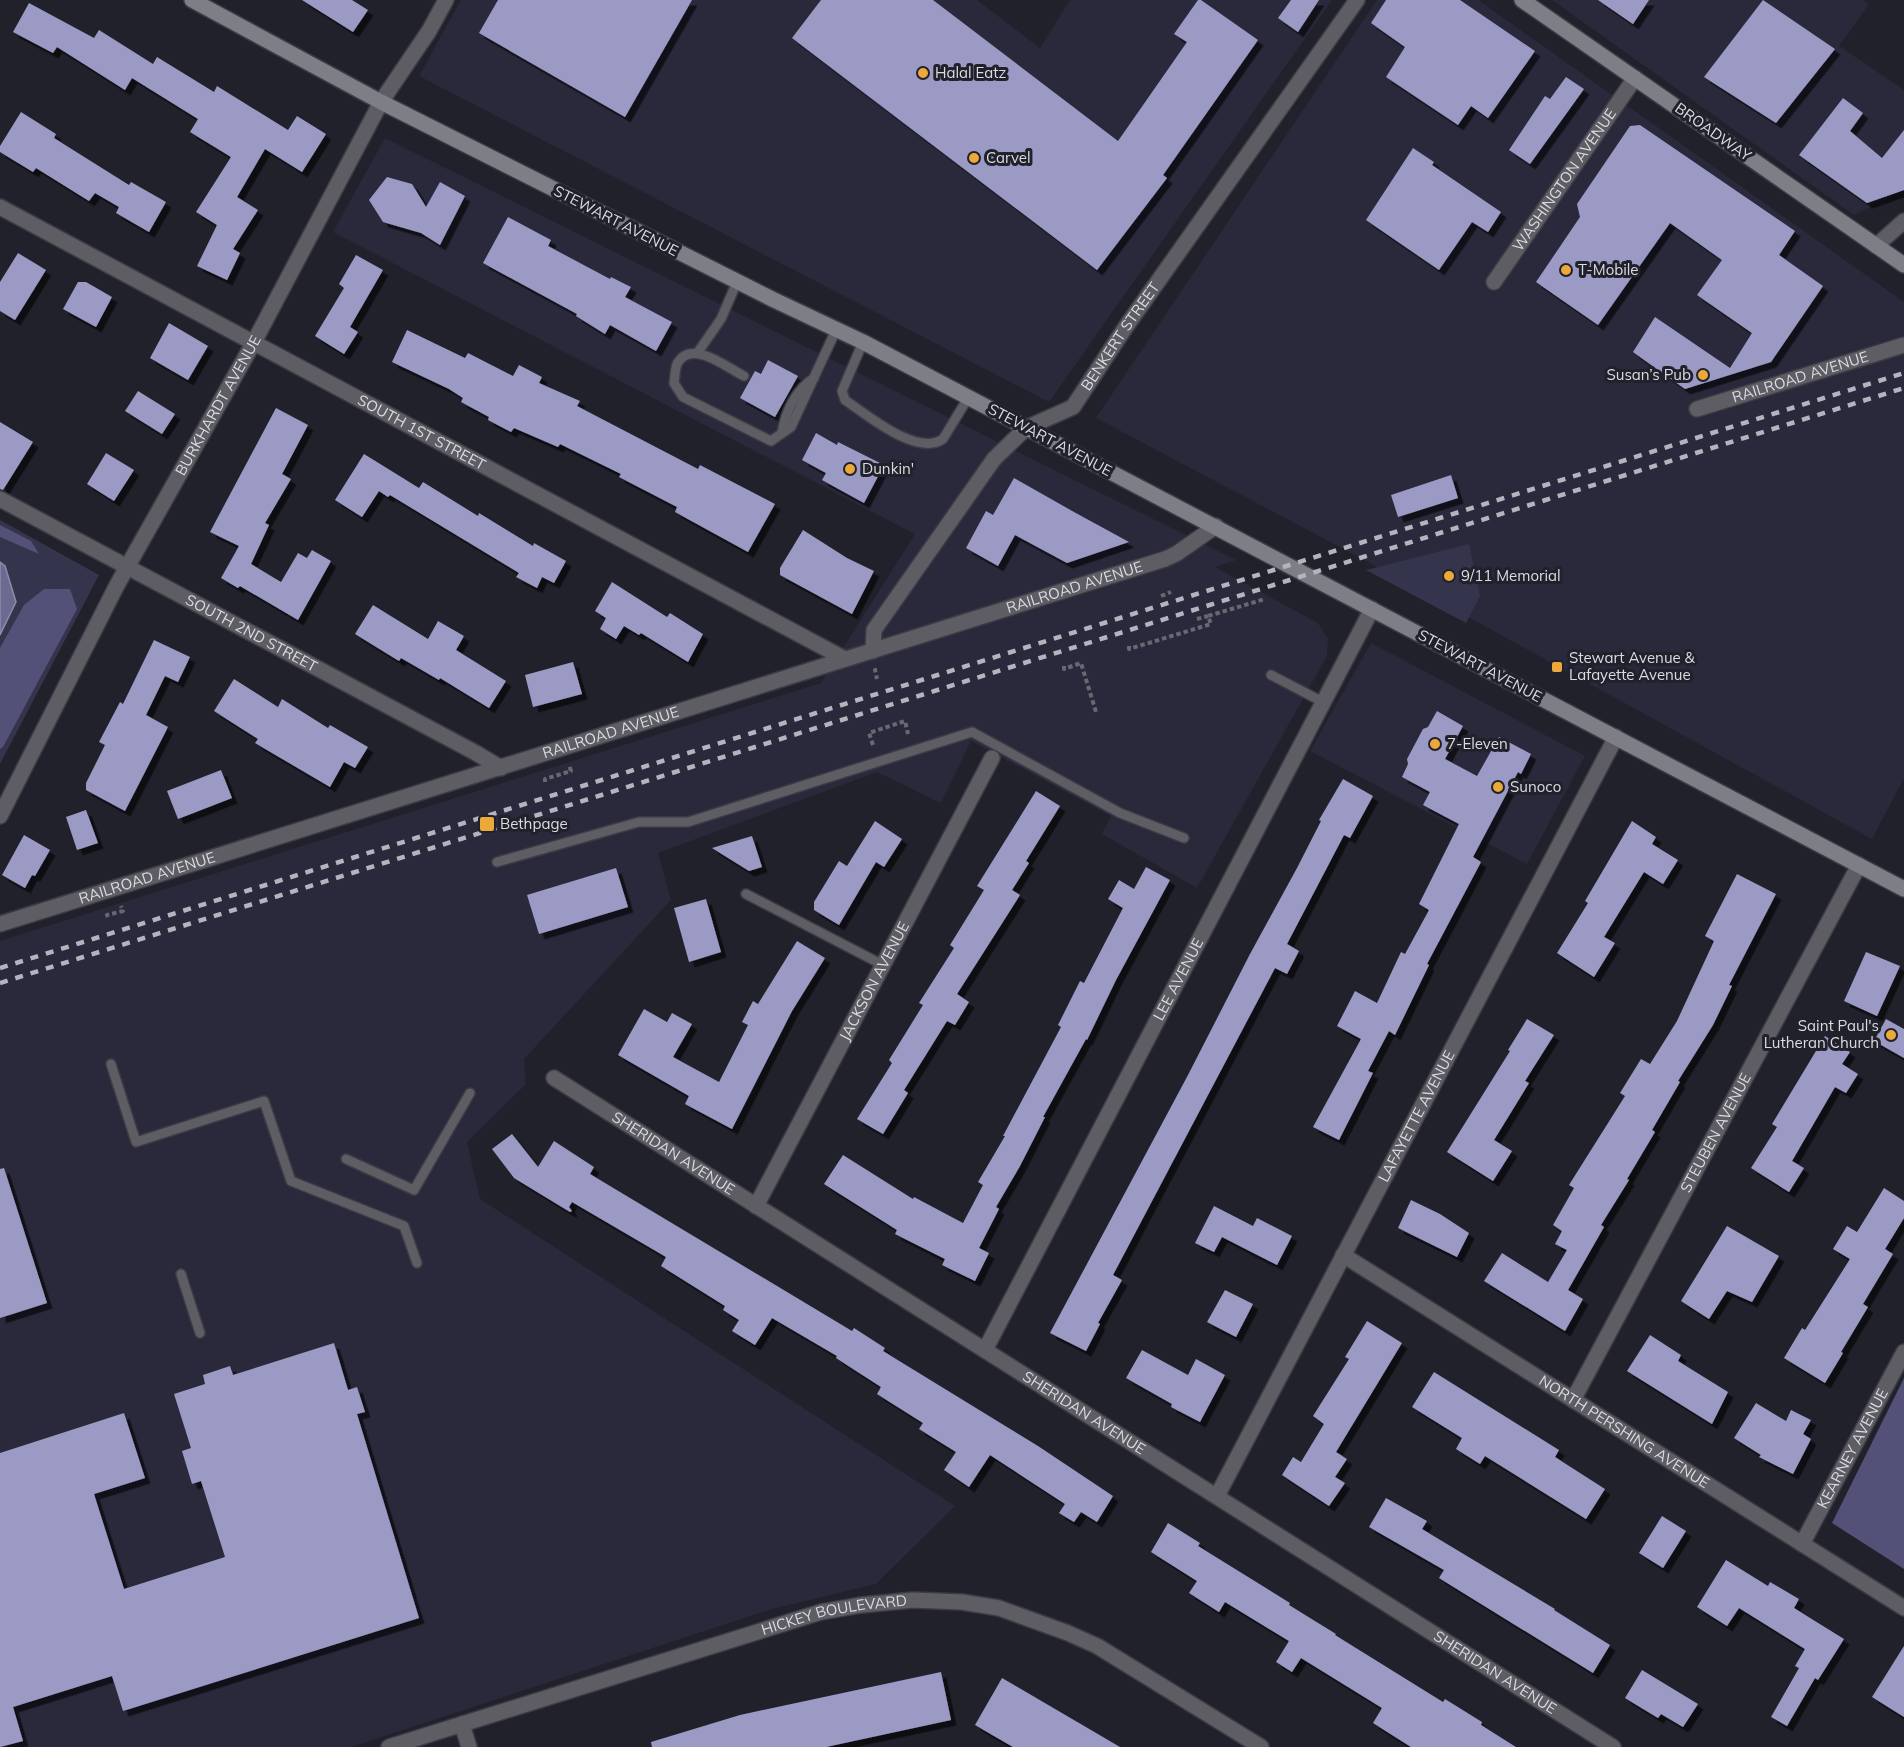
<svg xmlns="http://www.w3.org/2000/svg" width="1904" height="1747" font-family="Mulish,sans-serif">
<defs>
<filter id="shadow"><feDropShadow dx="5.5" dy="5.5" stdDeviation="0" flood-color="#0009"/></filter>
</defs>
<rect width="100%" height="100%" fill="#21212c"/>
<g fill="#2a293b">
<polygon points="461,0 977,0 1040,48 1070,0 1332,0 1049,402 419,76"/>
<polygon points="1377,0 1478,0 1904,302 1904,778 1872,839 1368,562 1096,418"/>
<polygon points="1552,0 1862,0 1869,4 1839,46 1904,90 1904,190 1854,215"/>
<polygon points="385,138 1236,560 1215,567 1318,623 1328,639 1327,656 1197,888 1102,834 1111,816 971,741 941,803 877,772 658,853 671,900 524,1059 526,1084 467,1142 480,1199 955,1506 876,1584 772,1609 351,1747 0,1747 0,941 821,683 915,534 333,232"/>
<polygon points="1371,643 1585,756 1527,864 1310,751"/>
</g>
<g fill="#35344d">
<polygon points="0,520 99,575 0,764"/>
<polygon points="1469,544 1480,596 1466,623 1366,570"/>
</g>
<g fill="#535177">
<polygon points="0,525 31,541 39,554 0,537"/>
<polygon points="44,589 70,589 77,609 3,747 0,749 0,648 24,605"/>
<polygon points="1904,1378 1904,1569 1832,1523"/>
</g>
<polygon fill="#6b6a91" stroke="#8d8caa" stroke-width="1.5" points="0,562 5,566 16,602 0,635"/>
<g fill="#9b9ac4" filter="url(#shadow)">
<polygon points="302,0 352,0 368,10 353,32"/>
<polygon points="498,0 692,0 625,117 479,33"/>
<polygon points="821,0 933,0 1118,141 1187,42 1174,34 1198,0 1201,0 1258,40 1163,175 1167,178 1097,270 792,38"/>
<polygon points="1291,0 1319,0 1298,32 1278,18"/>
<polygon points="1386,0 1460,0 1535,51 1488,118 1471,106 1458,125 1386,77 1405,47 1371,23"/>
<polygon points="1598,0 1649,0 1633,24"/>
<polygon points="1763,0 1835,49 1776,123 1704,77"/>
<polygon points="29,3 94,38 99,30 153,64 157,57 214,92 217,86 288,130 297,116 326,134 302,172 265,149 237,197 258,210 233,249 240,253 227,280 197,266 217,225 196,212 231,157 190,132 198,119 132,78 125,90 57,47 53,53 13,32"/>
<polygon points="1566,77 1584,89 1530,164 1509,150 1545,96 1550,99"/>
<polygon points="1843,98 1863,113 1850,131 1882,158 1904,130 1904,190 1867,203 1799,155"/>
<polygon points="21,112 56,134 54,138 129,185 131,182 166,202 149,232 116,213 119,207 95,193 89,201 36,168 33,172 0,152 0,146"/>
<polygon points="1640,125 1795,231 1779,255 1823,286 1771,362 1685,389 1633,352 1655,317 1730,368 1752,333 1697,295 1722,260 1670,223 1598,325 1536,282 1580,217 1577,204 1630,126"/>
<polygon points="1413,148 1434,162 1432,165 1501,212 1488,232 1472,222 1439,270 1366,220"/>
<polygon points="387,177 412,184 426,207 440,182 465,196 440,245 421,233 383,222 369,200"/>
<polygon points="508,217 551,240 548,246 610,279 611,277 631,287 625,297 672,322 656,351 610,325 605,334 576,316 577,314 483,263"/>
<polygon points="18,253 46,270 15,320 0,311 0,282"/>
<polygon points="356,255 383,270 350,327 358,332 344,354 315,336 344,288 339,284"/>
<polygon points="78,282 86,282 112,297 96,327 63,309"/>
<polygon points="169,323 208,346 188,380 150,358"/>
<polygon points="407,330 465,358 468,353 513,376 519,365 542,377 539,383 580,401 577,406 698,469 700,465 775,504 748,552 675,512 677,507 619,477 621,474 560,444 558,447 514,428 511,432 488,420 489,417 461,402 463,398 449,389 392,362"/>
<polygon points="768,360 798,376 775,417 740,398 755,371 761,374"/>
<polygon points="138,391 175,414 162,434 125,411"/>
<polygon points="276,408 308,425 282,474 291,479 265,523 269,525 251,564 281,582 298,553 307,558 312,550 331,561 298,620 240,586 238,588 221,578 239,546 210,532"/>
<polygon points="0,422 33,442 3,490 0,489"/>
<polygon points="816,433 837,445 838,442 884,465 864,503 822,480 826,473 802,460"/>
<polygon points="106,453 134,470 114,501 87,484"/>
<polygon points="364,454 419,488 423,482 478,516 479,513 533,546 534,543 566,561 554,583 542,577 537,588 516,577 519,573 390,495 388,497 379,491 362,517 335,500"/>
<polygon points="1451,475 1458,498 1398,517 1391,495"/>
<polygon points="1014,478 1074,512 1129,542 1067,563 1015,535 998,566 966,548 986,511 993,515"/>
<polygon points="803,530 847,558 874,571 852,614 780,575 780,568"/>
<polygon points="612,582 667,617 670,613 703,634 688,662 641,633 639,635 624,626 616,639 600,629 606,618 595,611"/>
<polygon points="373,605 428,639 438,621 464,636 456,650 506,681 489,708 440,678 439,680 401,658 399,661 355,634"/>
<polygon points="154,640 190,657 178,682 165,676 146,715 168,727 125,811 86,790 86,783 105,745 99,742 120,702 123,704"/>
<polygon points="573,662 582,694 533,707 525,675"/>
<polygon points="234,679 278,707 282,699 328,728 330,725 368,747 355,768 344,762 330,787 255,743 258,739 214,711"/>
<polygon points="1437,711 1463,726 1445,759 1477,776 1499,737 1531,754 1521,774 1518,772 1473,857 1481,862 1427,964 1429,965 1395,1035 1389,1031 1368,1071 1373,1073 1339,1140 1313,1127 1361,1039 1337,1026 1355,991 1377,1003 1401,952 1405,954 1429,910 1419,904 1459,824 1423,805 1430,792 1402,777 1408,764 1407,759 1423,729 1428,727"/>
<polygon points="221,770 232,798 178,819 167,791"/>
<polygon points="1343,779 1373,796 1350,838 1344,835 1287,944 1299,951 1287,974 1275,968 1113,1275 1122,1280 1098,1323 1100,1324 1086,1351 1050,1333 1188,1075 1250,954 1297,868 1321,821 1319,820"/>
<polygon points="1036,791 1060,806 1026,861 1029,863 1012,890 1020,895 957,994 969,1002 955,1025 947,1021 904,1090 908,1093 883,1134 857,1119 892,1063 889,1060 923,1005 919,1003 954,948 950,945 984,890 977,886"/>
<polygon points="86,810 98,843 77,850 66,817"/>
<polygon points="875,821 902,839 884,867 876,862 839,925 814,910 814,902 839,861 847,866"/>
<polygon points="1632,821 1656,837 1652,844 1678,860 1663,884 1644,872 1604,937 1615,943 1594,977 1557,953 1588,903 1585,901"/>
<polygon points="24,835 50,850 35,876 32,875 25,888 2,875"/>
<polygon points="752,836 762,867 749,871 712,848"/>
<polygon points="1146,867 1170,880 1116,980 1087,1040 1086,1039 1043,1117 1045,1117 1020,1166 996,1207 999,1209 979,1248 989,1253 975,1281 942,1265 945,1259 895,1234 897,1230 824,1184 843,1155 913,1199 914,1197 963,1223 983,1185 978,1182 1005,1136 1003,1136 1061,1027 1058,1025 1080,981 1084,983 1123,908 1108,899 1119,880 1134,889"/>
<polygon points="616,868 628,907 539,934 527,895"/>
<polygon points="1737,874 1776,894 1729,985 1732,986 1713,1025 1678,1081 1680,1082 1652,1130 1655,1132 1627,1179 1629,1180 1601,1225 1604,1227 1568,1290 1583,1299 1565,1331 1484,1281 1502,1253 1548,1282 1567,1250 1555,1244 1562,1231 1553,1225 1574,1188 1569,1185 1625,1096 1620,1093 1641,1059 1650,1064 1677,1021 1714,941 1705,936"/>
<polygon points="706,899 721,952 689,962 674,908"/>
<polygon points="797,941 825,958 792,1011 732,1129 685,1104 689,1096 618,1055 644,1009 667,1022 672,1013 692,1024 673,1057 719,1082 748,1025 742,1022 753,1001 758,1004"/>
<polygon points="1866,952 1900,966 1877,1016 1844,1001"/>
<polygon points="1527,1019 1554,1035 1525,1081 1529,1083 1494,1140 1512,1151 1493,1181 1447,1152 1510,1051 1508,1050"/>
<polygon points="1886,1019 1904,1029 1904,1058 1874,1041"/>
<polygon points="1825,1036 1850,1052 1842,1064 1858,1074 1846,1093 1835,1087 1792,1161 1804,1168 1789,1192 1751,1168 1777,1127 1772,1124"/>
<polygon points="512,1134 538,1167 554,1141 594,1167 590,1174 852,1331 854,1328 885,1348 883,1351 1038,1446 1113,1496 1097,1522 1081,1512 1074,1522 1059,1513 1065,1504 990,1455 969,1487 944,1470 956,1452 919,1429 923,1423 877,1394 881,1387 836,1358 837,1356 772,1318 755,1345 732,1331 739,1320 723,1310 725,1306 661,1266 666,1257 572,1202 569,1207 572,1211 570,1212 514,1178 492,1149"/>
<polygon points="4,1168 47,1303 0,1318 0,1169"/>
<polygon points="1884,1188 1904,1201 1904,1218 1885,1249 1893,1254 1863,1304 1868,1307 1841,1352 1843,1353 1825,1383 1784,1358 1802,1328 1805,1330 1850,1259 1833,1249 1847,1226 1857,1232"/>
<polygon points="1411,1200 1440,1214 1469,1233 1457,1257 1398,1228"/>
<polygon points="1214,1206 1253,1226 1257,1218 1292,1236 1277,1265 1222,1237 1214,1252 1195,1243"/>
<polygon points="1727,1226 1779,1256 1752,1302 1727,1291 1709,1319 1681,1301"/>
<polygon points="1225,1290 1253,1304 1236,1337 1207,1322"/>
<polygon points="1367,1321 1402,1343 1336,1452 1347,1459 1335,1477 1345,1483 1329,1506 1282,1475 1293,1457 1301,1462 1324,1424 1313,1416 1349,1359 1345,1357"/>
<polygon points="1650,1335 1681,1355 1678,1361 1728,1392 1712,1424 1627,1371"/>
<polygon points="334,1343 348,1390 357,1387 365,1412 357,1414 419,1618 123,1711 112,1676 13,1707 23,1741 0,1747 0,1453 124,1413 145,1478 94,1494 124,1589 225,1557 201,1481 192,1484 182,1451 191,1448 174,1394 205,1384 203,1375 230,1366 233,1375"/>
<polygon points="1142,1350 1188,1375 1196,1359 1225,1375 1200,1422 1171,1407 1172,1404 1126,1378"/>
<polygon points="1434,1372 1559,1450 1555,1457 1605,1489 1586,1519 1485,1456 1480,1464 1456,1449 1462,1438 1412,1407"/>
<polygon points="1756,1403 1786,1421 1791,1410 1811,1420 1803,1434 1811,1439 1793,1474 1759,1457 1761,1455 1734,1438"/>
<polygon points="1386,1498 1427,1521 1422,1529 1555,1609 1554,1610 1610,1645 1593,1673 1439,1578 1444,1570 1369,1527"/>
<polygon points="1662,1516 1686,1531 1663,1568 1639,1553"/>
<polygon points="1168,1523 1200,1543 1198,1546 1290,1603 1289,1605 1336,1634 1335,1635 1443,1702 1445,1699 1482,1722 1481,1725 1516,1747 1411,1747 1373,1723 1382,1708 1301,1658 1292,1672 1276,1662 1289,1641 1225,1602 1219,1612 1189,1593 1197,1581 1151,1552"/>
<polygon points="1726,1560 1768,1586 1770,1582 1799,1599 1794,1608 1844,1639 1818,1680 1815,1678 1787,1726 1771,1717 1799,1668 1795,1666 1805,1649 1739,1608 1727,1626 1697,1607"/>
<polygon points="1904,1646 1904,1717 1872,1697"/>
<polygon points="1642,1670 1698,1704 1683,1727 1661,1714 1658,1718 1625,1698"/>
<polygon points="941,1672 951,1720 826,1747 652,1747 651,1742 740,1715"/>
<polygon points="1002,1678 1120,1747 1013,1747 975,1725"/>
</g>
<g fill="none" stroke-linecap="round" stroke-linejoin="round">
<defs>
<g id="lane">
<path d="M863 342 842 391 845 400C867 415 917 457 943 439L968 398"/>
<polyline points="698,352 721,319 737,282"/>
<path d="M744 376C726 367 691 338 677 364 675 369 675 377 674 383L683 397 771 441 791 427 836 330"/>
<path d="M782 433C785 413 796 389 814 378"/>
<polyline points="1271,675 1323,702"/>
<polyline points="497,862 639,822 688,822 972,732 1120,813 1184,838"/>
<polyline points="746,894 883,965"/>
<polyline points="111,1064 136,1142 264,1101 291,1181 404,1226 417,1263"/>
<polyline points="346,1159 414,1190 470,1093"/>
<polyline points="181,1274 200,1333"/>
</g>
<g id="street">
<path id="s1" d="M0 207 845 659"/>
<polyline points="1876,246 1904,221"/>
<path id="s2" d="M1494 282 1635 78"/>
<path id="s3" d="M1697 409 1904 345"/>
<path id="s4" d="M0 499 476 753 501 768"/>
<path id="s5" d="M873 651 874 630 994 459 1026 428 1073 407 1125 328 1357 0"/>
<path id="s6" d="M0 816 117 585 254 342 381 102 429 31 446 0"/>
<path id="s7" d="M0 924 1165 559 1176 554 1216 526"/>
<path id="s8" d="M554 1078 1613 1747"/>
<path id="s9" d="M756 1206 992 758"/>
<path id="s10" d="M1343 1255 1904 1608"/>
<path id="s11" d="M985 1350 1372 609"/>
<path id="s12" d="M1573 1400 1859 865"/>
<path id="s13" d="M1217 1496 1616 737"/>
<path id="s14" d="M1802 1544 1904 1352"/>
<polyline points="462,1724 469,1747"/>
<path id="s15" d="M389 1747 821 1612 861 1605 913 1600 962 1602 999 1608 1068 1633 1097 1646 1261 1747"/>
</g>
<g id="secondary">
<polyline points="192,0 381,102 772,299 863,342 1904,889"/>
<polyline points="1522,0 1904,265"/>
</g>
</defs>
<use href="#lane" stroke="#3b3b46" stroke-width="12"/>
<use href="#street" stroke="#3b3b46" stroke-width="18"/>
<use href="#secondary" stroke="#3b3b46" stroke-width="18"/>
<g stroke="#686871" stroke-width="4" stroke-dasharray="4.5 3" stroke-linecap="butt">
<polyline points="1161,596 1171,592"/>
<polyline points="1197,619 1208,616"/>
<polyline points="1129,646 1129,649 1211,624 1208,616 1265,599"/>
<polyline points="1064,666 1064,669 1081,663 1096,712"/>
<polyline points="877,670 875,670 877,679"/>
<polyline points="873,745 869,733 905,721 908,734"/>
<polyline points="545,782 545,779 571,771 569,765"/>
<polyline points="108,917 107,915 123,911 121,906"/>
</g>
<use href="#lane" stroke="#5d5d63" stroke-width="9"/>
<use href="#street" stroke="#5d5d63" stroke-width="15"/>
<use href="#secondary" stroke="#7e7e87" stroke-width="15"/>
<g stroke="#b4b4bd" stroke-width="4.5" stroke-dasharray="8 8" stroke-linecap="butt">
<polyline points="0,968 1904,373"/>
<polyline points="0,983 1904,388"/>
</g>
</g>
<g fill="#eba93a" stroke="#21212c" stroke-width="2">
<circle cx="923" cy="73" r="6"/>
<circle cx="974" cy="158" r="6"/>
<circle cx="1566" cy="270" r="6"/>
<circle cx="1703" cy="375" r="6"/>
<circle cx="850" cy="469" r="6"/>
<circle cx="1449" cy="576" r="6"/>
<rect x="1551" y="661" width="12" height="12" rx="3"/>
<circle cx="1435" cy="744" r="6"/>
<circle cx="1498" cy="787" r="6"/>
<rect x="479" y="816" width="16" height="16" rx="3"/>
<circle cx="1891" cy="1035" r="6"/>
</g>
<g text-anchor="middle" stroke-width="6" stroke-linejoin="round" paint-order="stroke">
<g font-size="15" fill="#dbdbe3" stroke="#21212c" text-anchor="start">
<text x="935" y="78">Halal Eatz</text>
<text x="986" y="163">Carvel</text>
<text x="1578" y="275">T-Mobile</text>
<text x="1691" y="380" text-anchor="end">Susan’s Pub</text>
<text x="862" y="474">Dunkin'</text>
<text x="1461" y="581">9/11 Memorial</text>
<text x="1569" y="663">Stewart Avenue &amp;<tspan x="1569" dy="17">Lafayette Avenue</tspan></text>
<text x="1447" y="749">7-Eleven</text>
<text x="1510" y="792">Sunoco</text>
<text x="500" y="829">Bethpage</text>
<text x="1879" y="1031" text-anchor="end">Saint Paul's<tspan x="1879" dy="17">Lutheran Church</tspan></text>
</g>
<g font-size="15" fill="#dbdbe3" stroke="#21212c">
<text transform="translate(1713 132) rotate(35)" y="5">BROADWAY</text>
<text dy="5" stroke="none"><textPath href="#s2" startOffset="124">WASHINGTON AVENUE</textPath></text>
<text transform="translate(616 221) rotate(27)" y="5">STEWART AVENUE</text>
<text dy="5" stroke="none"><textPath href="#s5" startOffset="411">BENKERT STREET</textPath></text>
<text dy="5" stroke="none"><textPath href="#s3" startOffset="108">RAILROAD AVENUE</textPath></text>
<text dy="5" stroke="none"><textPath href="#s6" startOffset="465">BURKHARDT AVENUE</textPath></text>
<text dy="5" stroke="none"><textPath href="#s1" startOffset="478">SOUTH 1ST STREET</textPath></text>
<text transform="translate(1050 440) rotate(28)" y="5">STEWART AVENUE</text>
<text dy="5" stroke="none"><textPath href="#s7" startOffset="1126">RAILROAD AVENUE</textPath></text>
<text dy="5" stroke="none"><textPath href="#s4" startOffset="285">SOUTH 2ND STREET</textPath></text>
<text transform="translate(1480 666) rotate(28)" y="5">STEWART AVENUE</text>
<text dy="5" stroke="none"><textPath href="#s7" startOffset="640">RAILROAD AVENUE</textPath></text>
<text dy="5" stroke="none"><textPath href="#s7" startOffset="154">RAILROAD AVENUE</textPath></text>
<text dy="5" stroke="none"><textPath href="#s11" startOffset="418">LEE AVENUE</textPath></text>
<text dy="5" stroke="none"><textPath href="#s9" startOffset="254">JACKSON AVENUE</textPath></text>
<text dy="5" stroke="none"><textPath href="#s13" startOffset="429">LAFAYETTE AVENUE</textPath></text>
<text dy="5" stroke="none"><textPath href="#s12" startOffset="303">STEUBEN AVENUE</textPath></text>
<text dy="5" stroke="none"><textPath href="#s8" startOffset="141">SHERIDAN AVENUE</textPath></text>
<text dy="5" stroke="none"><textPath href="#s8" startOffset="627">SHERIDAN AVENUE</textPath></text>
<text dy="5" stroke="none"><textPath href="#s10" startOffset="332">NORTH PERSHING AVENUE</textPath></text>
<text dy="5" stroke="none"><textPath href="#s14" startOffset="108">KEARNEY AVENUE</textPath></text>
<text dy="5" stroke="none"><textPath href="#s15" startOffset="465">HICKEY BOULEVARD</textPath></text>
<text dy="5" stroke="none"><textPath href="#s8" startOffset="1113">SHERIDAN AVENUE</textPath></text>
</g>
</g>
</svg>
